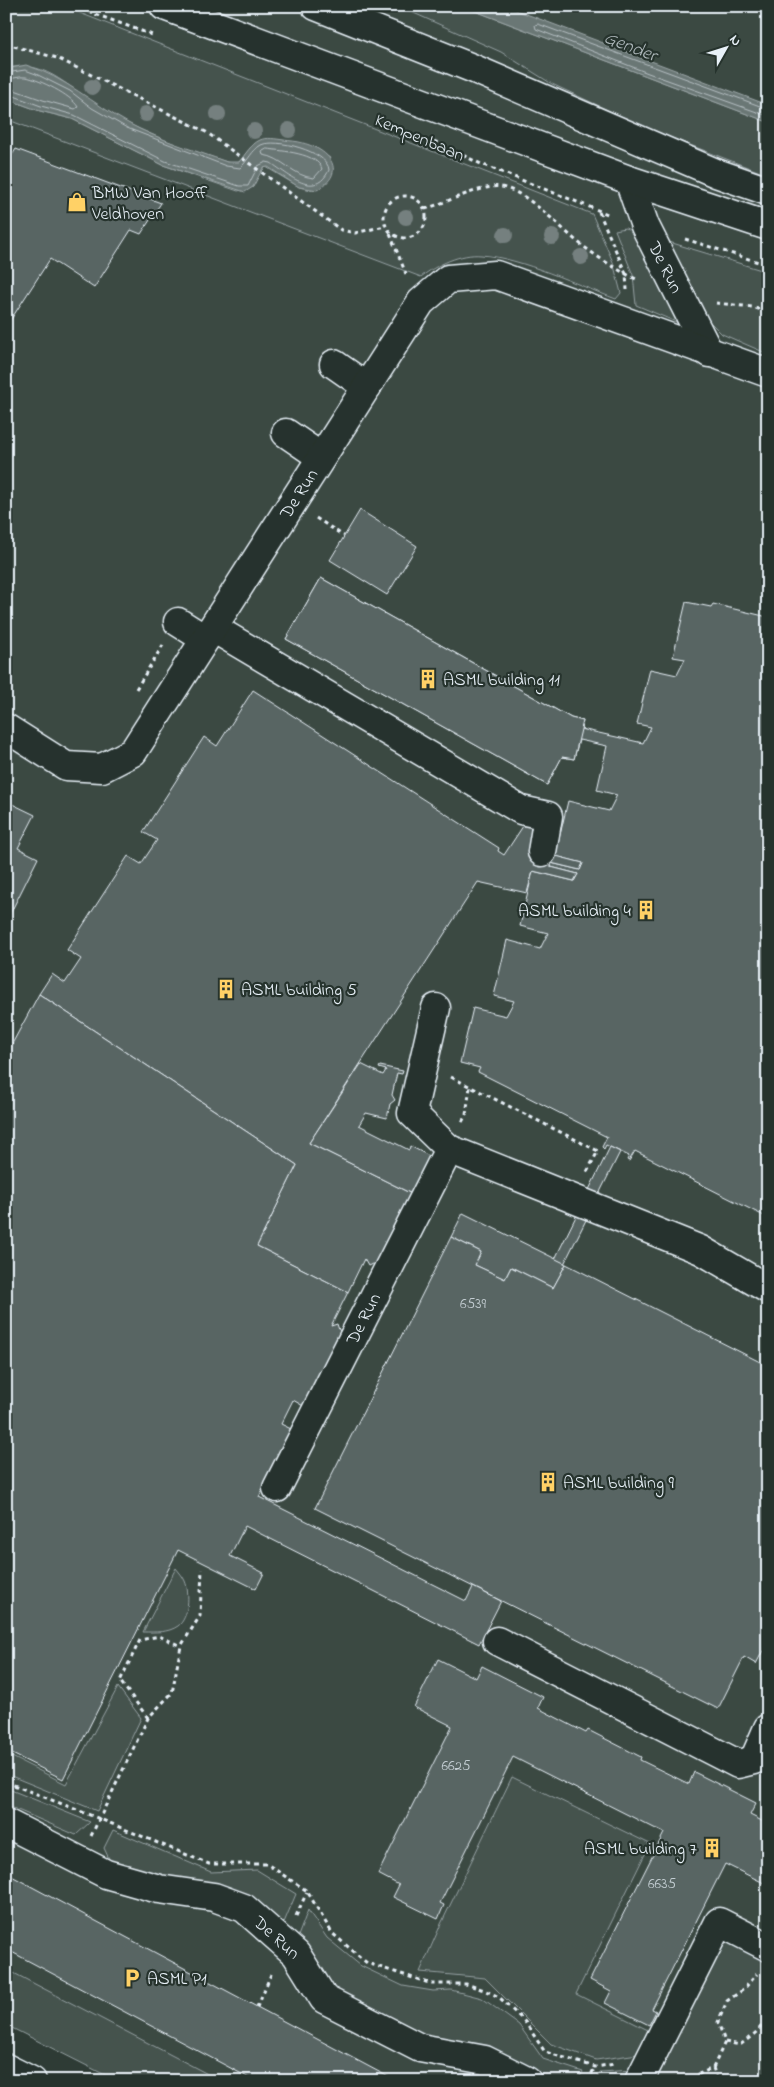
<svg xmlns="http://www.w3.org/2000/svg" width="774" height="2087" font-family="'Indie Flower',sans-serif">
<rect width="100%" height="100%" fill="#2e3b35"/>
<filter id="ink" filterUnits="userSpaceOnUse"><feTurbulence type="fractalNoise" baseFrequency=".02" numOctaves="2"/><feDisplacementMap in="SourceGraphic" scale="10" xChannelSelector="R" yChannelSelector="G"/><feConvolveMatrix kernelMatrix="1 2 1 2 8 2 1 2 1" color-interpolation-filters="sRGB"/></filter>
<g filter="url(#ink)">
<polygon fill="#3b4843" points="6,6 768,6 768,2081 182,2081 6,1992"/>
<g fill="#45524e" stroke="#96a2a3">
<path d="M6 6H62L592 214 613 262 621 293 616 299C577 285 522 258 481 255 461 253 436 265 421 277L6 119V96L10 100 40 111 72 119 163 165 238 191 253 187 258 175 266 167 299 187 311 190 330 158 317 149 254 144 239 162 234 164C199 154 163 140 131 125 118 119 105 112 94 104 68 86 40 57 6 69Z"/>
<polygon points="398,6 462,6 768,122 768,175 651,130 552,84 501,52"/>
<polygon points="625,228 639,233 681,324 636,305 633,275 615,230"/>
<polygon points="669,242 768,272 768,354 722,334 698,310"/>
<path d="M176 1568C179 1572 183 1576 185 1581 190 1593 189 1618 178 1626 168 1633 155 1632 143 1632Z"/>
<polygon points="118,1687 141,1718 97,1811 6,1774 6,1754 66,1784"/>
<polygon points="512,1777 650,1844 576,1994 648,2030 638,2054 596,2060 551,2044 485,1978 420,1972 441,1924"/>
<polygon points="6,1788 90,1822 76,1835 6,1805"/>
<polygon points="113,1830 211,1872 257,1870 296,1894 283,1925 250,1900 110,1861 104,1848"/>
<polygon points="308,1910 327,1938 361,1966 403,1986 433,1991 451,1990 482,1998 519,2025 543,2059 583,2072 577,2081 550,2081 478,2044 419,2037 336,1991 295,1944"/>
<polygon points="723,1934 768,1964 768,2078 767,2081 650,2081"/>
<polygon points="6,1969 221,2081 117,2081 6,2025"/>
<polygon points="634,2070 628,2081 596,2081 600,2072"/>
</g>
<g fill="#6b7775" stroke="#9da8a9">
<polygon points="462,6 505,6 768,105 768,122"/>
<path d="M26 65C65 77 93 104 128 123 159 140 194 150 227 162H239C245 155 251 144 260 140 267 137 276 139 284 140 290 141 297 141 303 143 330 150 348 172 317 190L299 187 268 167 263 168 253 187 245 192 163 165 72 119 40 111 10 100 6 96V69Z"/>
</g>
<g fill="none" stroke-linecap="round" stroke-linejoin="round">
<g stroke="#b6c0c4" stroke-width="1">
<path d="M6 73 25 70 36 74 70 91 92 108 127 128 226 166 240 168C248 161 252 150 261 145 275 138 328 151 329 170 315 200 289 175 271 163L266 162 258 166 248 186H239L165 161 74 115 41 106 6 93"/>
<path d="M6 79C13 79 19 76 26 77 40 80 71 95 78 107L75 109 43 100 6 87"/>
<polyline points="768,109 538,24 535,25 536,29 648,73 768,116"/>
<path d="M267 149C282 151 317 153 322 169L314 178C294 177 282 157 263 155L262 152Z"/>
</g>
</g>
<g fill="#596563" stroke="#e8f1f8">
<polygon points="16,149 161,203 141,234 131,230 94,288 50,259 6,327 6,164"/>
<polygon points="360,510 417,546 387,595 330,560"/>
<polygon points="321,578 571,718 583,721 581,729 643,743 651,727 637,724 650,669 677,675 685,659 673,657 686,602 711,607 713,604 768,617 768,1218 635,1151 629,1161 627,1160 629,1156 606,1145 604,1149 602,1147 607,1137 478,1072 480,1068 460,1063 473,1008 506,1016 514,1001 494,996 507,940 540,949 548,933 520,926 533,871 574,881 578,874 551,867 551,863 580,870 583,863 555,856 568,801 609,811 617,795 597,790 607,746 579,740 574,759 562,757 547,785 286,639"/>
<polygon points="321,578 571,718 583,721 574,759 562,757 547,785 286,639"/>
<polygon points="253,690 499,848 498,851 504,855 525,823 538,826 533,850 583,863 580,870 551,863 551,867 578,874 574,881 533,871 527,893 478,882 309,1143 412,1194 376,1265 372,1264 368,1266 364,1259 348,1292 257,1246 297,1165 39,994 52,974 65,983 81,959 67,950 128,856 141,864 157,840 143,832 204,737 217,746"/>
<polygon points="6,801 35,815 18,848 38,858 6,922"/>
<polygon points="39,994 297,1165 257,1246 348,1292 331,1326 337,1324 339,1330 342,1332 305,1407 293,1400 281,1424 293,1430 259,1497 466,1601 473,1587 501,1601 479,1644 245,1526 230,1556 264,1573 256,1589 178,1550 63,1779 6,1751 6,1055"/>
<polygon points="361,1064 383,1075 386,1070 379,1068 380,1066 403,1071 402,1074 397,1073 392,1095 395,1100 390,1104 387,1118 366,1113 359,1125 409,1150 410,1146 431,1157 412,1194 309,1143"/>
<polygon points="610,1147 620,1152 564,1264 555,1259"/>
<polygon points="463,1213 566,1264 553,1288 511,1267 505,1279 475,1265 481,1252 451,1237"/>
<polygon points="451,1237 481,1252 475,1265 505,1279 511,1267 553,1288 566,1264 768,1366 768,1641 756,1664 744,1657 718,1709 315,1508"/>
<polygon points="438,1659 476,1678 482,1666 543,1697 538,1708 586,1733 588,1730 641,1757 640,1760 689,1784 694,1772 756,1803 750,1815 768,1824 768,1885 725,1864 652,2009 656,2011 649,2025 605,2003 611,1991 590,1980 664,1833 513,1757 440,1903 444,1905 438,1919 393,1897 399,1885 378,1874 452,1726 414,1707"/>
<polygon points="6,1873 257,2007 396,2081 255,2081 6,1949"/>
</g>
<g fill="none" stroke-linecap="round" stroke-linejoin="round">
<defs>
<g id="minor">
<path id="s1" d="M629 180 645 226 709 353"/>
<polyline points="334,364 367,387"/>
<polyline points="286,433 321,457"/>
<polyline points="178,622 205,639"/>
<polyline points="213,628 521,810 548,816 542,852"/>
<path id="s2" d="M6 728 66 766 102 768 133 752 421 302 448 279 496 275 768 373"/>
<polyline points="436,1008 412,1113 449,1149 701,1250 768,1289"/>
<path id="s3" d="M277 1488 449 1149"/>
<polyline points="497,1641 738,1764 754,1760 768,1728"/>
<path id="s4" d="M6 1823 106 1874 159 1889 214 1897 244 1908 296 1954 324 1999 420 2048 485 2060 527 2081"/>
<polyline points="639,2081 719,1922 768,1947"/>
</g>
<g id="major">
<polyline points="164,6 629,180 768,226"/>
<polyline points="316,6 472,68 716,173 768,191"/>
</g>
<polyline id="highway" points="6,2068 32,2081"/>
</defs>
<use href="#minor" stroke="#e8f1f8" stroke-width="31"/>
<use href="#major" stroke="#e8f1f8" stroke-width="31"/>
<use href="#highway" stroke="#e8f1f8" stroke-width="31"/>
<g stroke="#e8f1f8" stroke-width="3" stroke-dasharray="4 4" stroke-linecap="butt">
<polyline points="73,6 155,36"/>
<polyline points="6,44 57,58 206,132 341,230 355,233 385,226"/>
<polyline points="434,141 481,164 610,215"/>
<circle cx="405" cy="217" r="21"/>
<path d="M425 209C446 202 470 191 491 187 520 181 561 230 583 246 600 259 619 271 638 280"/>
<polyline points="599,212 626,274 627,290"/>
<polyline points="390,234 406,274"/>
<polyline points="685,239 768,265"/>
<polyline points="716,303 752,307 768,312"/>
<polyline points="316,518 344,536"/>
<polyline points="136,689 163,645"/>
<polyline points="451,1077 598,1151 586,1174"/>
<polyline points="462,1122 466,1115 470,1087"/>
<polyline points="148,1718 120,1681 140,1640 159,1636 181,1646"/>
<polyline points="6,1782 100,1819 209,1864 267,1864 307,1891 332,1933 367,1963 432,1984 466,1984 484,1990 499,1997 525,2022 545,2052 595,2067 615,2064"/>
<polyline points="91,1836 148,1718 172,1693 181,1646 200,1616 202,1569"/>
<polyline points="296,1916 307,1892"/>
<polyline points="257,2007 272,1972"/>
<path d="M725 2042 740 2045C757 2032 764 2029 768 2007"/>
<polyline points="713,2068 725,2042 718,2022 727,2001 744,1989 757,1974"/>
<polyline points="588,2081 595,2067"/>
<polyline points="693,2081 699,2074 713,2068 718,2081"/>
</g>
<use href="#minor" stroke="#26332d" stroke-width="28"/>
<use href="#major" stroke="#26332d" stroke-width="28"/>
<use href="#highway" stroke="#26332d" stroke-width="28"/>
</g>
<g fill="#75807f">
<circle cx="92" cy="87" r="8"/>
<circle cx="146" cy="114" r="8"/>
<circle cx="218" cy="114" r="8"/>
<circle cx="289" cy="130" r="8"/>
<circle cx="254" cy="131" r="8"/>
<circle cx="406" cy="217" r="8"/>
<circle cx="505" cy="235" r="8"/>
<circle cx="552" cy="237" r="8"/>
<circle cx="581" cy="257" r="8"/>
</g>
</g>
<defs>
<symbol id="shop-bare" viewBox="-9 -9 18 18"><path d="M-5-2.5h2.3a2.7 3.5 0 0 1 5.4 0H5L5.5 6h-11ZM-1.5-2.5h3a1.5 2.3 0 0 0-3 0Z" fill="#ffd166" stroke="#26332d" stroke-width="2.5" paint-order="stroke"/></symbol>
<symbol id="building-bare" viewBox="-9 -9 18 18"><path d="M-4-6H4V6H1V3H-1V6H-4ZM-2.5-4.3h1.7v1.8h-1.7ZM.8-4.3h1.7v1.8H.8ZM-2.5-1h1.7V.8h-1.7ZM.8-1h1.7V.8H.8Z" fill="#ffd166" stroke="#26332d" stroke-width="2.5" paint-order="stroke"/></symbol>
<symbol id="parking-bare" viewBox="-9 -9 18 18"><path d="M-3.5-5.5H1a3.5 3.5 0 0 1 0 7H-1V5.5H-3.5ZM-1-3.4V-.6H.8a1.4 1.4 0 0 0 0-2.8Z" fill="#ffd166" stroke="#26332d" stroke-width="2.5" paint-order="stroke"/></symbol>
</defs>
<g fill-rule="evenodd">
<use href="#shop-bare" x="63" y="188" width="28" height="28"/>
<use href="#building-bare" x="414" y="665" width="28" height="28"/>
<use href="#building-bare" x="632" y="896" width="28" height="28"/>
<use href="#building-bare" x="212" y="975" width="28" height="28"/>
<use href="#building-bare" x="534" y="1468" width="28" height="28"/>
<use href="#building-bare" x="698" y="1834" width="28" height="28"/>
<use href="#parking-bare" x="118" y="1964" width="28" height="28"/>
</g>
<g text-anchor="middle" stroke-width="4.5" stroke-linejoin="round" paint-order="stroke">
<g font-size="15" fill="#c4ced3">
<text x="473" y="1308">6539</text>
<text x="456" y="1770">6625</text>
<text x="662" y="1888">6635</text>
</g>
<g font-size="18" fill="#e8f1f8" stroke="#26332d">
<text transform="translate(420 137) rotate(23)" y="6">Kempenbaan</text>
<text dy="6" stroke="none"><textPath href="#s1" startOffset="95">De Run</textPath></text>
<text dy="6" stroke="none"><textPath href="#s2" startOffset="449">De Run</textPath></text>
<text dy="6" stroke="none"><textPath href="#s3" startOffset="190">De Run</textPath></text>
<text dy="6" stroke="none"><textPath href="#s4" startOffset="299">De Run</textPath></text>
</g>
<g font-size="18" fill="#e8f1f8" stroke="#26332d" text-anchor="start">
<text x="92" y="198">BMW Van Hooff<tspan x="92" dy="21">Veldhoven</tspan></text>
<text x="443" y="685">ASML building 11</text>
<text x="631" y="916" text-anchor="end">ASML building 4</text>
<text x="241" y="995">ASML building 5</text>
<text x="563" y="1488">ASML building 9</text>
<text x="697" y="1854" text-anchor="end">ASML building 7</text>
<text x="147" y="1984">ASML P1</text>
</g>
<g font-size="19" font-style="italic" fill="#b0babd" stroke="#26332d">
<text transform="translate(631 45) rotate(21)" y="7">Gender</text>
</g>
</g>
<rect width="774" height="2087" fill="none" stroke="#26332d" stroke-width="25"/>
<rect x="12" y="12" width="749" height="2062" fill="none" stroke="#e8f1f8" stroke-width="2" filter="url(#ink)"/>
<g transform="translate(726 48) rotate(51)" stroke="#26332d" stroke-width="4" paint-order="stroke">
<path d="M0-4L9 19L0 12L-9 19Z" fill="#e8f1f8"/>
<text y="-8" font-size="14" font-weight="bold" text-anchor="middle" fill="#e8f1f8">N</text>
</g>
</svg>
